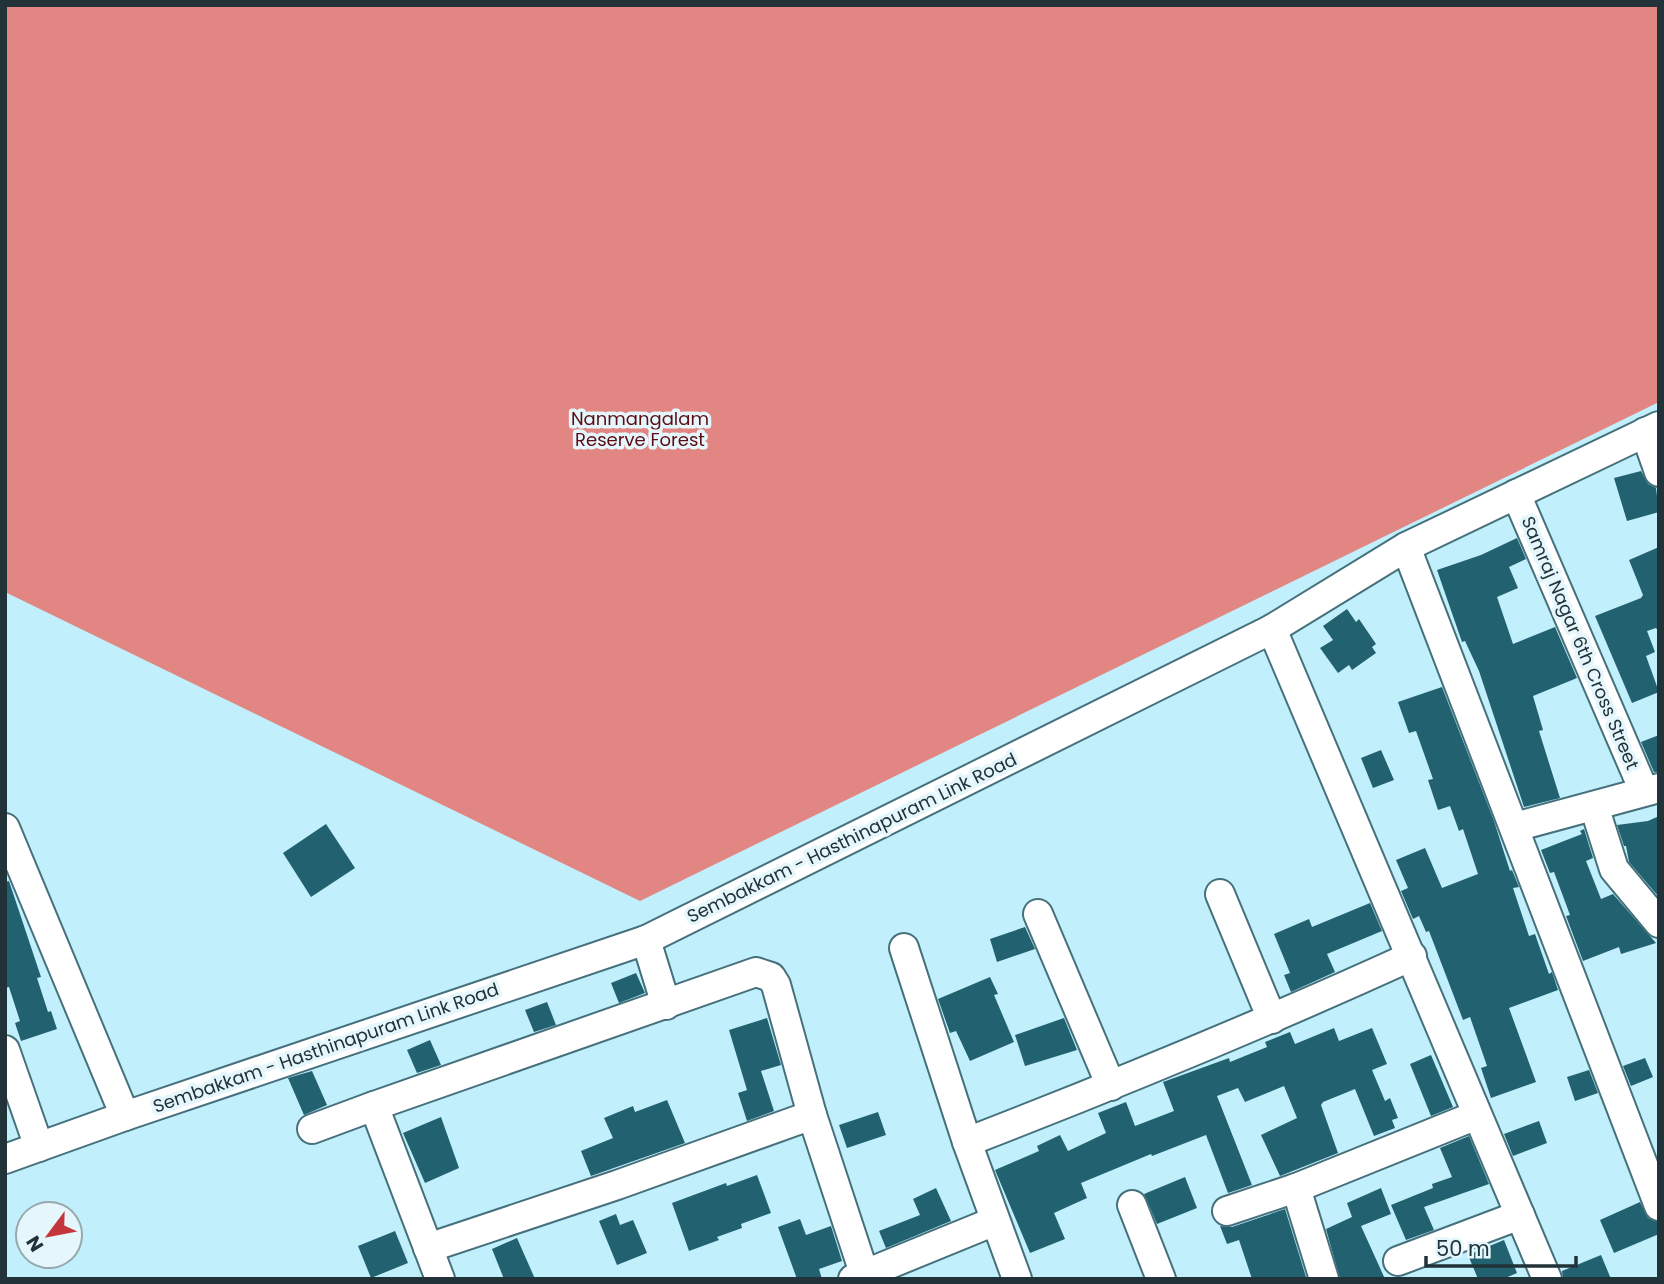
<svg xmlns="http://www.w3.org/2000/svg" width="1664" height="1284" font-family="Poppins,sans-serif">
<rect width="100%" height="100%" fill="#c1effc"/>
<polygon fill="#e18682" points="5,5 1659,5 1659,402 640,901 5,592"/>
<g fill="#226170">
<polygon points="1641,471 1648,484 1656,488 1659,512 1627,521 1614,478"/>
<polygon points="1517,538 1526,559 1509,567 1518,588 1497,597 1513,644 1555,627 1577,678 1533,696 1543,730 1539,731 1560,798 1524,807 1479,671 1465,641 1462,642 1437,570 1481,555"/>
<polygon points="1659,547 1659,632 1656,628 1647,631 1655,652 1646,656 1659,692 1632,703 1595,616 1641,598 1643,595 1629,560"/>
<polygon points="1347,609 1356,622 1359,619 1376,644 1372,647 1376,653 1352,670 1349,665 1338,673 1320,648 1333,640 1323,626"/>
<polygon points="1442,687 1494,821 1510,871 1512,870 1519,887 1513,888 1529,936 1535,934 1549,974 1552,972 1558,990 1509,1008 1536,1082 1491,1098 1481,1068 1487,1066 1470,1017 1463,1020 1429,931 1426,932 1419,916 1413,919 1401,891 1408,888 1396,860 1425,848 1442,888 1478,874 1463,829 1459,831 1450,806 1438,810 1428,780 1433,779 1416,731 1409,733 1398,702"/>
<polygon points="1659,735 1659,772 1654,772 1641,742"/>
<polygon points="1381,750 1394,780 1373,788 1361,758"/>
<polygon points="1659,816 1659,895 1658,896 1629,862 1626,846 1624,846 1617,825 1648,821"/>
<polygon points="326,824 355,868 311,897 283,853"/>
<polygon points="1584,829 1593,858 1586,861 1601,899 1613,894 1656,943 1621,954 1619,947 1583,961 1566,916 1570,915 1554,872 1550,873 1541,850 1582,834 1580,831"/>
<polygon points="9,881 41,977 37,978 48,1012 51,1011 57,1029 21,1041 15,1023 20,1021 9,987 5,988 5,882"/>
<polygon points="1370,903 1382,931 1327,954 1335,972 1291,992 1284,975 1290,973 1274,934 1309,919 1312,927"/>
<polygon points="1025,927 1035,949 997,962 990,939"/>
<polygon points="636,973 645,993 619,1003 611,983"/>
<polygon points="990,977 998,994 994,995 1014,1042 970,1061 956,1031 950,1033 938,999"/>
<polygon points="547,1002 556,1025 534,1032 525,1010"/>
<polygon points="767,1018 781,1065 761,1071 774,1111 747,1121 738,1093 747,1090 729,1030"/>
<polygon points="1064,1018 1077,1050 1025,1066 1015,1035"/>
<polygon points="1334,1028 1339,1041 1372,1028 1387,1064 1372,1070 1385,1101 1390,1098 1398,1118 1392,1120 1395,1128 1374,1136 1355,1089 1323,1102 1321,1105 1338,1153 1280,1176 1261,1135 1297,1118 1284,1086 1245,1102 1238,1088 1217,1096 1252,1185 1228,1193 1206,1135 1152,1156 1151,1154 1081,1183 1087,1198 1054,1213 1065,1239 1030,1253 995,1170 1039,1151 1037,1146 1060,1135 1068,1151 1106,1133 1098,1113 1126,1102 1135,1126 1174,1111 1163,1082 1229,1058 1230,1062 1267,1047 1265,1042 1290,1032 1295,1044"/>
<polygon points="430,1040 441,1065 417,1073 407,1050"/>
<polygon points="1431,1055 1453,1107 1431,1116 1410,1064"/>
<polygon points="1645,1058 1653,1077 1631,1086 1623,1066"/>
<polygon points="1589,1070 1598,1093 1575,1101 1567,1077"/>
<polygon points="312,1071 327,1105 304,1115 288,1078"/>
<polygon points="667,1100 685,1143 591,1176 581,1151 613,1138 604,1118 633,1106 635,1112"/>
<polygon points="878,1112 886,1135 847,1148 839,1125"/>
<polygon points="441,1117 459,1168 425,1183 403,1133"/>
<polygon points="1539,1121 1547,1143 1513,1156 1504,1134"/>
<polygon points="1469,1136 1489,1184 1424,1207 1434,1230 1406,1240 1391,1205 1433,1188 1432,1184 1452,1177 1440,1148"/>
<polygon points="757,1175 771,1213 741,1224 742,1228 717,1237 719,1240 689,1251 672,1203 726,1183 727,1186"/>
<polygon points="1185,1177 1197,1208 1157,1224 1144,1194"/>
<polygon points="936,1188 951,1221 886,1248 879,1231 920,1215 913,1199"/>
<polygon points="1381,1188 1391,1214 1361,1226 1385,1279 1340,1279 1326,1229 1352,1217 1347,1203"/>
<polygon points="1640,1202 1648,1218 1659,1222 1659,1234 1614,1253 1600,1220"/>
<polygon points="1285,1209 1306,1277 1252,1279 1239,1240 1227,1244 1220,1226 1232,1227"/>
<polygon points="616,1214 620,1225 633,1220 647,1253 617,1265 599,1221"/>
<polygon points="800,1219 806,1235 831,1226 842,1261 819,1269 822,1279 797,1279 778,1227"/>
<polygon points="395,1231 408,1263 371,1278 358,1246"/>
<polygon points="517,1238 535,1279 504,1279 492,1249"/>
<polygon points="1504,1240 1517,1273 1503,1279 1478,1279 1468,1255"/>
<polygon points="1601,1255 1611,1279 1563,1279 1562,1271"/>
</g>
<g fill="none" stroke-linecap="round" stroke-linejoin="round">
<defs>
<g id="minor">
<polyline points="1645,432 1659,472"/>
<polyline points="1516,494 1644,791"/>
<polyline points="1406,547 1659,1206"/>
<polyline points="1272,629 1547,1279"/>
<polyline points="1594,806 1614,869 1659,923"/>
<polyline points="1515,827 1659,788"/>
<polyline points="5,828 125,1116"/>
<polyline points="1220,894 1272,1019"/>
<polyline points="1038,914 1111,1086"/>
<polyline points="646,940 666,1005"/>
<polyline points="904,948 967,1142 1017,1279"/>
<polyline points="5,1050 39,1147"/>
<polyline points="312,1129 374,1106"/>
<path d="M967 1142C1117 1084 1265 1023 1412 956"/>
<polyline points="5,1159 125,1116 646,940 1272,629 1406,547 1659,426"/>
<polyline points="1296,1188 1324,1279"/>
<polyline points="1132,1205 1161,1279"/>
<polyline points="1227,1211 1296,1188 1477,1115"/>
<polyline points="428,1248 617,1185 812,1115"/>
<polyline points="1398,1261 1520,1215"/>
<polyline points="440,1279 374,1106 756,972 771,977 776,985 812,1115 866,1279"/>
<polyline points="853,1279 995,1221"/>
</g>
</defs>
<use href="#minor" stroke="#46707c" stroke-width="32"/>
<use href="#minor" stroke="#fff" stroke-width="28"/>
</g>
<g text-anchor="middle" stroke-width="7" stroke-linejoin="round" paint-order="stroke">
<g font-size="18" fill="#5e0c13" stroke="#e5f7fc">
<text x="640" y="425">Nanmangalam<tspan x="640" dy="21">Reserve Forest</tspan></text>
</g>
<g font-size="18" fill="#213338" stroke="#e5f7fc">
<text transform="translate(1580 643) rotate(67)" y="6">Samraj Nagar 6th Cross Street</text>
<text transform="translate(852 838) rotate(-26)" y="6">Sembakkam - Hasthinapuram Link Road</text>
<text transform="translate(326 1048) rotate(-19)" y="6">Sembakkam - Hasthinapuram Link Road</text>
</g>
</g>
<rect width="1664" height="1284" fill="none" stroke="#213338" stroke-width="14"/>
<g transform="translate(49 1235) rotate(238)"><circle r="33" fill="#e5f7fc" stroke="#97a9ae" stroke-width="2"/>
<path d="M0-5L12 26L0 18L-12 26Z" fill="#c5363c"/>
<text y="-10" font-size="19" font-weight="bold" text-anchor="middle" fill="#213338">N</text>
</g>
<path d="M1426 1256v10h150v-10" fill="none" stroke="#213338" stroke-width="3.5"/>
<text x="1436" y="1256" font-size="21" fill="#213338" stroke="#e5f7fc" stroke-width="5" paint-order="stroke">50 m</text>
</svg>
